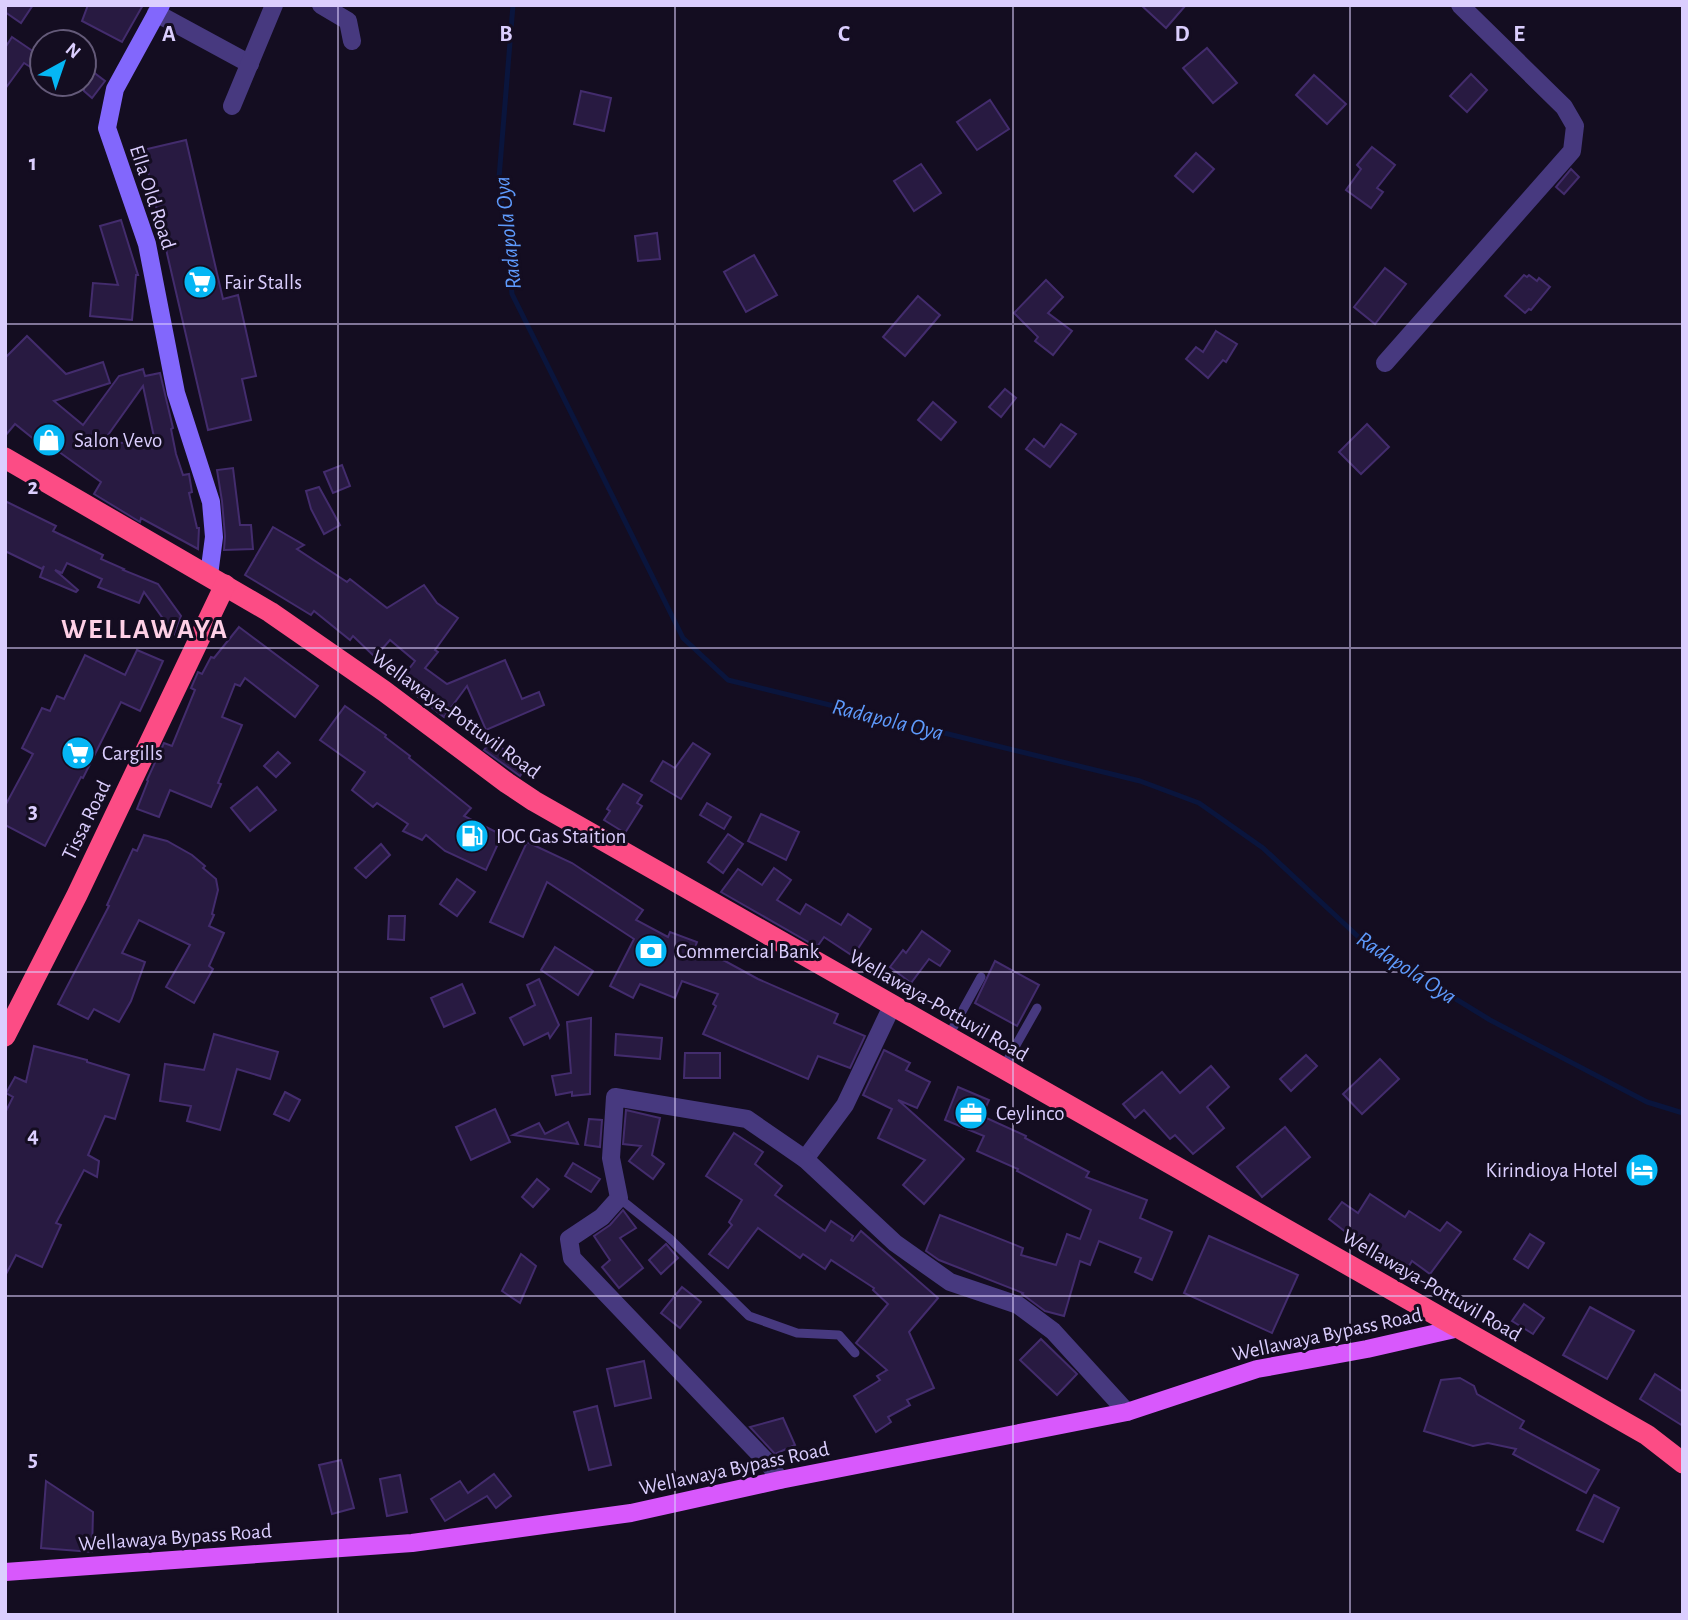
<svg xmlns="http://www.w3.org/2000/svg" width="1688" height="1620" font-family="'Alegreya Sans',sans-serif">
<rect width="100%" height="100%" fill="#140d21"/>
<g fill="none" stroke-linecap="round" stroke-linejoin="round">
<polyline stroke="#0a153d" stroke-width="5" points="513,5 499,178 512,294 683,638 728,680 1140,781 1199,803 1263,848 1366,944 1490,1020 1647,1102 1683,1113"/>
</g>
<g fill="#281a41" stroke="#432c6d" stroke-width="2" fill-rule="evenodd">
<polygon points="5,5 33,5 21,23 5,12"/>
<polygon points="88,5 143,5 122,42 82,21"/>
<polygon points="1141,5 1186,5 1166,28"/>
<polygon points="12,37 40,56 32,68 24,63 5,89 5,48"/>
<polygon points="1207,48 1237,83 1213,103 1183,68"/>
<polygon points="84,65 105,81 92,98 84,91"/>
<polygon points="1471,74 1487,90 1467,112 1450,96"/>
<polygon points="1314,75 1346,104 1327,124 1296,95"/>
<polygon points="581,91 611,98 604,131 574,124"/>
<polygon points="990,100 1009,129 977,150 957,122"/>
<polygon points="186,140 223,299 238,295 256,376 242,379 251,420 208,430 143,150"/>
<polygon points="1372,147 1395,165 1377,188 1383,192 1371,208 1346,190 1361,169 1357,165"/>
<polygon points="1196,153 1214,169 1193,192 1175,176"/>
<polygon points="921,164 941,193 914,211 894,181"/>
<polygon points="1571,169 1579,177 1564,194 1556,187"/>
<polygon points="121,220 138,275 136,275 132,320 90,316 93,283 118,285 100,226"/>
<polygon points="657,233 660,259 638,261 635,236"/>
<polygon points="754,255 777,295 746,312 724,272"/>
<polygon points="1385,268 1406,284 1375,324 1354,307"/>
<polygon points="1524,275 1527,277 1529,275 1537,281 1539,278 1550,287 1531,310 1529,309 1525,313 1505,296"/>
<polygon points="1046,280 1063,297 1048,313 1072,331 1053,355 1035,341 1038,337 1014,313"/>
<polygon points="918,296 940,315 905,356 883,337"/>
<polygon points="1216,331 1237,344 1226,362 1223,360 1208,378 1186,359 1196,347 1203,352"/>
<path d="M27 336 66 374 103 362 110 383 54 401 83 425 119 376 143 369 145 376 160 373 173 428 171 429 176 454 183 475 189 474 192 492 189 493 197 528H199L198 549 141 518 140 522 94 494 101 482 55 449 51 453 15 424 5 436V358ZM143 386 154 437 148 438 149 444 103 442Z"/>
<polygon points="1005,389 1016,398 1001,417 989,407"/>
<polygon points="933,402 956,422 941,440 918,420"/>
<polygon points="1061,424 1076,434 1050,467 1026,449 1034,439 1044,447"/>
<polygon points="1367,424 1389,447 1361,474 1339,452"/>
<polygon points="342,465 350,486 333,493 324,472"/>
<polygon points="233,468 240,525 251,525 253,549 224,550 225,536 222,501 217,470"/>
<polygon points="319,487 340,525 324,534 311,509 306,491"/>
<polygon points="5,501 56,526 53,531 103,555 101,559 124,569 123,570 158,584 181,616 174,634 144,592 139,603 98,587 102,579 67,563 62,573 55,570 78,590 76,592 40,577 44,566 42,569 5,551"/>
<polygon points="273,527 304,545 297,549 347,582 350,579 387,608 424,585 437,603 458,618 435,650 438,652 425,668 447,684 505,660 522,699 539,692 544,705 486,730 467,686 444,717 399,682 415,661 390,640 375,657 353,636 350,640 314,611 311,615 245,575"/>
<polygon points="239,627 318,686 295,717 245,678 240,686 235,684 222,717 242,725 218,783 221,784 211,807 170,790 159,817 137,809 148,781 147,780 164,743 172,746 195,690 191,688 198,672 202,674 211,657 214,658"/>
<polygon points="137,650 163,661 148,694 140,711 121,702 83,778 81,777 45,846 5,825 5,806 33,754 22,748 42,708 50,711 57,696 64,699 85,655 125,675"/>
<polygon points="345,706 386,735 385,737 410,756 409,758 471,808 464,816 502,835 486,870 445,851 426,835 422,840 403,831 408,824 377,803 373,807 352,790 365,772 320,740"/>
<polygon points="492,740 526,767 520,776 484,750"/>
<polygon points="693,743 710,754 681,799 651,781 663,761 675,768"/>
<polygon points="278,752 290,763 276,777 264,766"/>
<polygon points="623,784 642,795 637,803 642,806 625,833 604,820 610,811 607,809"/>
<polygon points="257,787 276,810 250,831 231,808"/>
<polygon points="707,803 731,817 724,829 700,815"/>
<polygon points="761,814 799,832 786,860 748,841"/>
<polygon points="728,834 743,844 723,873 708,862"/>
<polygon points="144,835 167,841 192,855 205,866 203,868 216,879 218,890 212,914 214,915 209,926 224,933 209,966 213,969 194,1003 166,987 190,945 139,920 122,953 145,962 131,1001 119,1022 94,1009 88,1019 58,1004 109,906 107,905 133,849 137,851"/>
<polygon points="527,842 572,863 643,910 636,920 668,937 670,932 697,942 694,950 725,961 758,979 838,1014 834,1023 865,1036 850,1068 818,1056 808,1079 703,1034 716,1006 713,1004 718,994 682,981 675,998 640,984 633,998 610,986 634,939 547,882 523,937 490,922"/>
<polygon points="381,844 390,855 366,878 355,868"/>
<polygon points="774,868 791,880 777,900 800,914 806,904 841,925 848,914 871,929 853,956 824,937 817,947 721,892 738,869 762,885"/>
<polygon points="457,879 475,892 457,916 440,904"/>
<polygon points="389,916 405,916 404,940 388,939"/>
<polygon points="922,931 950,951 940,966 929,959 911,983 890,967 903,950 906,953"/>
<polygon points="555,947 593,971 578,995 541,970"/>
<polygon points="995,961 1039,985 1017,1026 975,1003"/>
<polygon points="539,979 559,1025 550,1038 548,1033 524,1045 510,1018 535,1005 527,985"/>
<polygon points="462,984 475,1013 444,1027 431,998"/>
<polygon points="591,1018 590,1094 572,1096 572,1092 556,1095 552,1076 571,1073 567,1022"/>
<polygon points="214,1034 278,1052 270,1079 237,1069 220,1130 187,1121 191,1106 160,1101 165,1064 204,1070"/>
<polygon points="616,1034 662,1038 660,1059 615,1055"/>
<polygon points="34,1046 87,1060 87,1062 129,1075 115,1119 105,1116 88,1155 99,1161 97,1177 84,1170 56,1223 61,1225 42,1267 16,1255 5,1276 5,1113 13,1097 6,1093 15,1077 26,1082"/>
<polygon points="884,1050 910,1063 906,1070 930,1082 917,1108 898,1100 964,1159 924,1204 903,1185 925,1160 878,1138 892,1109 863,1095"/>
<polygon points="685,1053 720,1053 720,1078 684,1078"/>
<polygon points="1306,1055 1317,1066 1291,1091 1280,1079"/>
<polygon points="1380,1059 1399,1079 1362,1114 1343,1094"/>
<polygon points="1211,1066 1229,1087 1207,1107 1224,1128 1193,1154 1175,1135 1170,1139 1144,1110 1135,1118 1123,1104 1162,1072 1180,1093"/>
<polygon points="958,1087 989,1100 982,1116 1026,1136 1025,1138 1089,1172 1086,1177 1147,1200 1140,1218 1172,1232 1152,1280 1135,1272 1141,1258 1099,1241 1090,1265 1080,1261 1064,1316 1045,1311 1022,1294 1023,1293 939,1260 926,1251 940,1215 1023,1248 1021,1255 1056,1265 1067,1234 1080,1239 1091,1210 1017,1171 1018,1169 977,1151 984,1136 945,1120"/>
<polygon points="285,1092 300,1100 289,1121 274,1114"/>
<polygon points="495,1109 510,1142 471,1160 456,1127"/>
<polygon points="626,1110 660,1118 652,1155 664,1164 653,1179 629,1161 641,1146 623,1144"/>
<polygon points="589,1119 602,1120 600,1147 585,1145"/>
<polygon points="568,1122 578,1144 513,1135 539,1123 545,1134"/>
<polygon points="1285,1127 1310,1157 1262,1197 1237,1167"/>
<polygon points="734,1133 763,1152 755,1164 782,1186 775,1195 825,1231 831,1221 853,1236 851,1240 853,1241 861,1231 938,1298 909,1332 934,1388 907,1400 910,1405 888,1417 891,1422 876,1432 854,1396 880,1380 877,1376 887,1370 856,1343 888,1304 873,1290 874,1288 831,1260 825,1269 803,1254 800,1258 758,1228 728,1268 709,1254 732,1225 729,1222 742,1200 706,1176"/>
<polygon points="573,1163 600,1179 591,1192 565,1176"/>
<polygon points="537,1179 549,1189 533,1207 522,1197"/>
<polygon points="1370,1194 1405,1217 1409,1211 1440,1231 1447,1222 1461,1232 1430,1274 1412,1261 1407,1269 1377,1248 1370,1258 1357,1249 1361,1244 1329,1219 1342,1202 1358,1213"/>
<polygon points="623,1210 636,1228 620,1238 643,1268 619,1288 602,1267 610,1260 594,1236 610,1225"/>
<polygon points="1530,1234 1544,1243 1528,1268 1514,1259"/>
<polygon points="1209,1236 1298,1275 1272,1333 1184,1293"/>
<polygon points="666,1244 678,1258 661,1274 649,1260"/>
<polygon points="521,1254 536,1266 520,1303 502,1291"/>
<polygon points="682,1287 701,1302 680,1328 661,1313"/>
<polygon points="1524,1304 1544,1318 1533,1334 1512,1321"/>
<polygon points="1590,1307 1634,1331 1607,1379 1563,1355"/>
<polygon points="1041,1339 1077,1374 1057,1395 1020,1360"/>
<polygon points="644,1361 651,1398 615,1406 607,1369"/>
<polygon points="1655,1374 1683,1392 1683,1426 1640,1399"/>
<polygon points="1460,1378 1474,1386 1477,1394 1524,1421 1520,1428 1599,1470 1586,1493 1513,1454 1516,1449 1488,1443 1473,1446 1424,1431 1441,1380"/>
<polygon points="597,1406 611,1465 589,1470 574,1412"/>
<polygon points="783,1418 795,1445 775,1454 750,1427"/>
<polygon points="341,1460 354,1508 332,1514 319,1465"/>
<polygon points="494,1474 511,1496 496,1508 487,1496 445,1521 431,1499 460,1481 468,1493"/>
<polygon points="400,1475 407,1512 387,1516 380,1479"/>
<polygon points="46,1481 93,1512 92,1552 41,1548"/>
<polygon points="1594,1495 1619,1508 1603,1542 1577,1530"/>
</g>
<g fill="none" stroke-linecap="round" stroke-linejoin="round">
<g stroke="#47397f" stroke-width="9">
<polyline points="949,1035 981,977"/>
<polyline points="1003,1068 1037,1008"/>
<polyline points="619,1198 669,1238 749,1316 797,1333 839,1335 855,1353"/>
</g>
<g stroke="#47397f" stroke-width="18">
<polyline points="321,5 348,21 352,41"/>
<polyline points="156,13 250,64"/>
<polyline points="232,106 274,5"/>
<polyline points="1385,363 1572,151 1575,126 1564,107 1460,5"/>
<polyline points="805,1159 845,1105 892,1006"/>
<polyline points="780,1480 769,1464 572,1258 569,1239 602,1217 619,1198 611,1158 615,1097 747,1119 805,1159 895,1243 950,1282 1018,1305 1053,1331 1127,1412"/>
</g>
<polyline stroke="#8267fc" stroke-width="18" points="161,5 115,89 107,128 147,244 176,393 211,502 214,537 209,575"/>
<polyline stroke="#d858fc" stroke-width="18" points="5,1572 412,1543 631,1513 780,1480 1127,1412 1257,1369 1367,1349 1459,1328"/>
<g stroke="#fc4c85" stroke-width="21">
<polyline points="5,458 270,612 384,691 507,783 534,801 1647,1435 1683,1463"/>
<polyline points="5,1036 77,895 225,585"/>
</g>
</g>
<path fill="none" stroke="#dbcefe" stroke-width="2" stroke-opacity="0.55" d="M338 5V1615M675 5V1615M1013 5V1615M1350 5V1615M5 324H1683M5 648H1683M5 972H1683M5 1296H1683"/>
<defs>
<symbol id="supermarket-disc" viewBox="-11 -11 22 22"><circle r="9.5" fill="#05b6f4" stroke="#140d21"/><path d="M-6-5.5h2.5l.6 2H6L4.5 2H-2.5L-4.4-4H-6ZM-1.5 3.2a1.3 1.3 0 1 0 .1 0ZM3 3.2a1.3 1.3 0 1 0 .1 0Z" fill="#fff"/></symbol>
<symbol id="shop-disc" viewBox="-11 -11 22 22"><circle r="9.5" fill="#05b6f4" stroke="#140d21"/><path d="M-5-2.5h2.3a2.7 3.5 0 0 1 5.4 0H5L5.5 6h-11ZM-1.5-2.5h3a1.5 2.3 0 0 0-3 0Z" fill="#fff"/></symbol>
<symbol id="fuel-disc" viewBox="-11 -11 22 22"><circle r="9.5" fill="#05b6f4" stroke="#140d21"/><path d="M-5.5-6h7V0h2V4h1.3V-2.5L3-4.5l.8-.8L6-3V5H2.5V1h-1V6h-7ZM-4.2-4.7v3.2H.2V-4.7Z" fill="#fff"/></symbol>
<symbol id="bank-disc" viewBox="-11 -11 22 22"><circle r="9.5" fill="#05b6f4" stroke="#140d21"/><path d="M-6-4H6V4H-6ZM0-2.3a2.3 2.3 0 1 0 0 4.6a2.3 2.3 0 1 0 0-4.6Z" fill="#fff"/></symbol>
<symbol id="office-disc" viewBox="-11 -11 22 22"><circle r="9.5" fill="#05b6f4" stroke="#140d21"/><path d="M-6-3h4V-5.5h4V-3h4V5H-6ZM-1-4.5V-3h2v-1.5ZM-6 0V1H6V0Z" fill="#fff"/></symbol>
<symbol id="hotel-disc" viewBox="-11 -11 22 22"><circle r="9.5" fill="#05b6f4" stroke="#140d21"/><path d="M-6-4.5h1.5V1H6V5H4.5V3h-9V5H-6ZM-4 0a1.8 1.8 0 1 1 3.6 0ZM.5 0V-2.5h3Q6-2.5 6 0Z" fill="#fff"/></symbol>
</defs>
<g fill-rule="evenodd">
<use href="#supermarket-disc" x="181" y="263" width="38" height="38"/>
<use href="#shop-disc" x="30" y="421" width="38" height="38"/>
<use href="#supermarket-disc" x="59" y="734" width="38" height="38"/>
<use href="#fuel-disc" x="453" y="817" width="38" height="38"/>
<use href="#bank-disc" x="632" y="932" width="38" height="38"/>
<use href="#office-disc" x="952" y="1094" width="38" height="38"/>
<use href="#hotel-disc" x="1623" y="1151" width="38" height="38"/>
</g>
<g text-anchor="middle" stroke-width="6" stroke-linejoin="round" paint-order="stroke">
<g font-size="21" fill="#dbcefe" stroke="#140d21">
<text transform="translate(153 197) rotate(72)" y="7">Ella Old Road</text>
<text transform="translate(456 714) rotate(36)" y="7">Wellawaya-Pottuvil Road</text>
<text transform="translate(86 820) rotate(-64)" y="7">Tissa Road</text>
<text transform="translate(939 1005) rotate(30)" y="7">Wellawaya-Pottuvil Road</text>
<text transform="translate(1432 1285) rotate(30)" y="7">Wellawaya-Pottuvil Road</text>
<text transform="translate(1327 1334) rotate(-12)" y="7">Wellawaya Bypass Road</text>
<text transform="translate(734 1468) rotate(-12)" y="7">Wellawaya Bypass Road</text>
<text transform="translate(175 1537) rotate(-4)" y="7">Wellawaya Bypass Road</text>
</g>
<g font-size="21" fill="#dbcefe" stroke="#140d21" text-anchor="start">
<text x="224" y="289">Fair Stalls</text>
<text x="74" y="447">Salon Vevo</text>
<text x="102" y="760">Cargills</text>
<text x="496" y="843">IOC Gas Staition</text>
<text x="676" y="958">Commercial Bank</text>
<text x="996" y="1120">Ceylinco</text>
<text x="1618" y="1177" text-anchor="end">Kirindioya Hotel</text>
</g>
<g font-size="23" font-style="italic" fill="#5e9afc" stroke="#140d21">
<text transform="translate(507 233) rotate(-96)" y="8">Radapola Oya</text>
<text transform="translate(888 719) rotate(14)" y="8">Radapola Oya</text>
<text transform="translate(1407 967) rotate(33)" y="8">Radapola Oya</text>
</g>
<g font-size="28" font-weight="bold" letter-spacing="2" fill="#fed0e6" stroke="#140d21">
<text x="145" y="638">WELLAWAYA</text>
</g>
</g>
<g font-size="23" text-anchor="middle" font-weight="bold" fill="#dbcefe" stroke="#140d21" stroke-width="6" stroke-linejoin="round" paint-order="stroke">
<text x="169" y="41">A</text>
<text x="506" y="41">B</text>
<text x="844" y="41">C</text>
<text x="1182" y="41">D</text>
<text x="1519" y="41">E</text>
<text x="33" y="170">1</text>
<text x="33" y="494">2</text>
<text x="33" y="818">3</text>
<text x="33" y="1142">4</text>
<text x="33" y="1466">5</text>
</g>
<rect width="1688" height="1620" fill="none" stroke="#dbcefe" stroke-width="14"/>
<g transform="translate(63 63) rotate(40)"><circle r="33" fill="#140d21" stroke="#645a79" stroke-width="2"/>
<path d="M0-5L12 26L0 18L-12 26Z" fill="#05b6f4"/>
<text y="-10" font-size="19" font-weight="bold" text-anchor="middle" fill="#dbcefe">N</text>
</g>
</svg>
